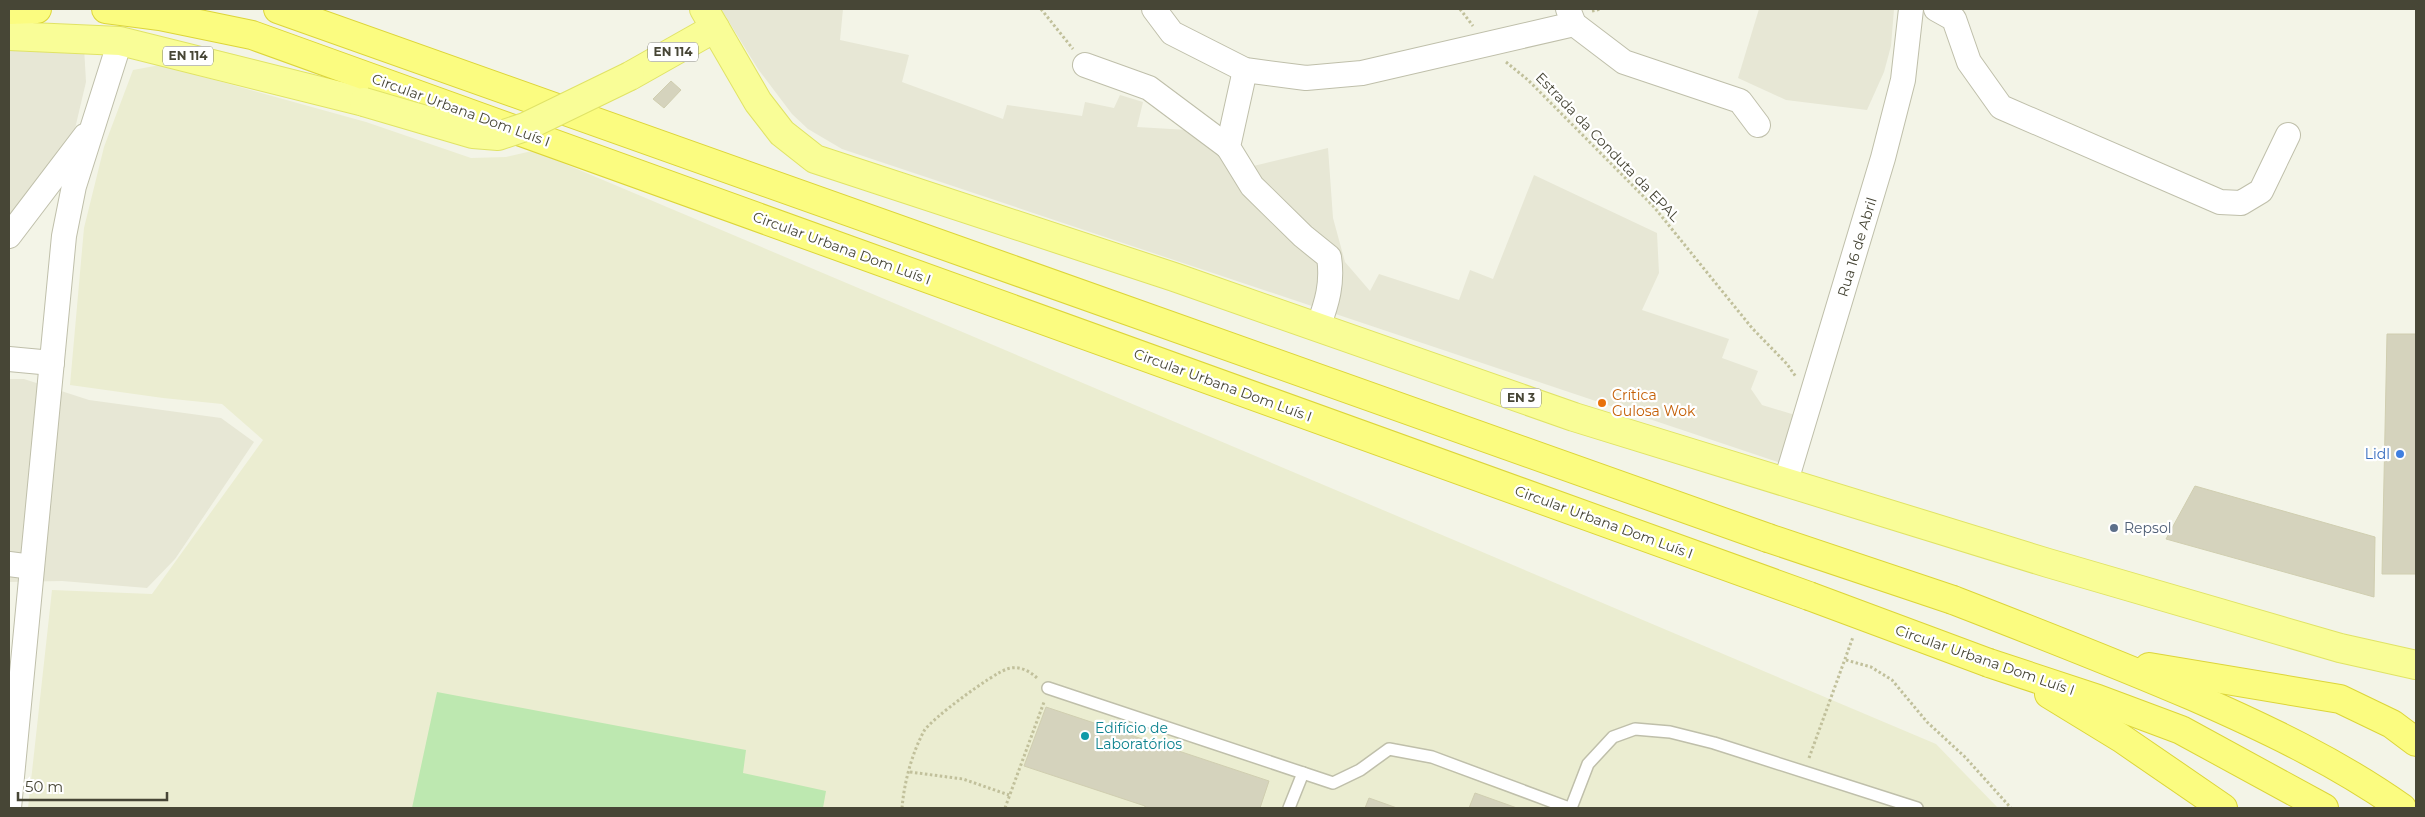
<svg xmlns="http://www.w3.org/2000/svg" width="2425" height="817" font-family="Montserrat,sans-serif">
<rect width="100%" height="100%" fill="#f3f4e7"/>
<g fill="#e7e7d5">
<polygon points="721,9 843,9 840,40 909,55 902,82 1003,119 1007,105 1082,116 1085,102 1114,108 1120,95 1143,102 1137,127 1188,130 1237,170 1328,148 1333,218 1345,262 1370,291 1379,274 1459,300 1470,270 1493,279 1534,175 1657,233 1659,273 1642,310 1729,339 1722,358 1758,371 1751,389 1762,405 1795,415 1781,463 842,149 808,129 792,114 758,69"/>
<polygon points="1759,9 1894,9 1891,46 1884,72 1867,110 1786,100 1738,78"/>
<polygon points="84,47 86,82 73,137 9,223 9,49"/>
<polygon points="9,379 24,379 89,400 221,418 254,442 175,559 147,588 62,581 9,582"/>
</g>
<polygon fill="#ebedd1" points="160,65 366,122 471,158 506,157 532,151 551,158 1936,744 1998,808 28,808 52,590 152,594 263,440 222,404 163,398 70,385 84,228 104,147 133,70"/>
<polygon fill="#bde8b0" points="437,692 746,750 743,773 826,791 823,808 412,808"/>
<g fill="#d5d3bd" stroke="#d0ceb0">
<polygon points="671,81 681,90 664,108 653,99"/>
<polygon points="2387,334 2416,334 2416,574 2382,574"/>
<polygon points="2195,486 2375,537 2374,597 2166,539"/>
<polygon points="1046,707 1269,781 1260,808 1145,808 1145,806 1024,766"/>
<polygon points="1475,793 1517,808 1469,808"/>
<polygon points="1369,798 1397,808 1365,808"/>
</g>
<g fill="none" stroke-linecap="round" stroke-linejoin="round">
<defs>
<g id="service">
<polyline points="1048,688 1303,773 1289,808"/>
<polyline points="1303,773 1333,783 1360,770 1389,749 1432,757 1569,808"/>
<polyline points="1571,808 1588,764 1613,737 1635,729 1670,732 1714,743 1917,808"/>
</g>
<g id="minor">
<polyline points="1154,9 1172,33 1245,70 1306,78 1362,73 1574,24"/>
<polyline points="1568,9 1574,24 1624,62 1740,101 1758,125"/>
<polyline points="1936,9 1954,19 1969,62 2001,107 2220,202 2241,203 2261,191 2288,135"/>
<polyline points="1085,65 1149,88 1228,147"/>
<path d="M1245 70 1228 147 1252 186 1303 236 1329 257C1333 283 1327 303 1318 327"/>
<polyline points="9,236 85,136"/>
<polyline points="9,359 52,363"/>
<polyline points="1786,481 1883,158 1903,80 1911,9"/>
<polyline points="9,564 32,567"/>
<polyline points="9,808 64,236 74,186 120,41"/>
</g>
<g id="primary">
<polyline points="704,9 758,102 782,133 815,159 1174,277 1574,417 2048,563 2340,648 2416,665"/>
<polyline points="9,36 120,41 364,102"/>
<polyline points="630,76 715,28"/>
</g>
<g id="trunk">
<polyline points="106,9 160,16 252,35 1809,596"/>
<polyline points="278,9 1768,538"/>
<polyline points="9,10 37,9"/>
<path d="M1953 600C2033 631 2113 662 2192 696 2265 728 2337 762 2402 808"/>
<polyline points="1989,663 2098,699 2181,730 2324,808"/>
<polyline points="2149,667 2340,699 2392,724 2416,742"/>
<polyline points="2049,694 2121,738 2223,808"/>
</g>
</defs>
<use href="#service" stroke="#bfbfaa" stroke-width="14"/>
<use href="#minor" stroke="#bfbfaa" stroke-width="26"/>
<use href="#primary" stroke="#e0e366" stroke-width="30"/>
<use href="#trunk" stroke="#dcd539" stroke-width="30"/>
<g stroke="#c1c09b" stroke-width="3" stroke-dasharray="2.5 2.5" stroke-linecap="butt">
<polyline points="1041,9 1073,49"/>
<polyline points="1460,9 1473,26"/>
<polyline points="1592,11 1601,9"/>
<polyline points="1506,62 1528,80 1654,207 1752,328 1787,364 1796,377"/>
<polyline points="1846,660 1871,667 1892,680 1927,722 1965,757 2011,808"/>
<polyline points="1809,758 1853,637"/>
<polyline points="910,772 963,779 1009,795"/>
<path d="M902 808C904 783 912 753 924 731 931 719 992 674 1007 669 1019 665 1030 671 1038 679"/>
<polyline points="1005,808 1044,702"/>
</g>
<use href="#service" stroke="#fff" stroke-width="11"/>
<use href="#minor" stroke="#fff" stroke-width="24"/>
<use href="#primary" stroke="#f9fd97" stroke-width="28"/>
<use href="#trunk" stroke="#fbfc80" stroke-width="28"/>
<defs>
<polyline id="primary-bridge" points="364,102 473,134 498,136 525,127 630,76"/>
<g id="trunk-bridge">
<polyline points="1768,538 1953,600"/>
<polyline points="1809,596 1989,663"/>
</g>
</defs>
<use href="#primary-bridge" stroke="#e0e366" stroke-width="30" stroke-linecap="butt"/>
<use href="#trunk-bridge" stroke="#dcd539" stroke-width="30" stroke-linecap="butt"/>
<use href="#primary-bridge" stroke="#f9fd97" stroke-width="28"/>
<use href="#trunk-bridge" stroke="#fbfc80" stroke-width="28"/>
</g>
<circle fill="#e8710a" stroke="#fff" stroke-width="2" cx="1602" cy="403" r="5"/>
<circle fill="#3f7fe0" stroke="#fff" stroke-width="2" cx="2400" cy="454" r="5"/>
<circle fill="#5c6f8a" stroke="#fff" stroke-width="2" cx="2114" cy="528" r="5"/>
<circle fill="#0f9aa8" stroke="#fff" stroke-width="2" cx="1085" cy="736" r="5"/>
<g text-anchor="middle" stroke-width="4.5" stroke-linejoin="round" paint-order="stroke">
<g fill="#fff" stroke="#7e7e72" stroke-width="1">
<rect x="648" y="42.5" width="50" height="19" rx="4"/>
<rect x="163" y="46.5" width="50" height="19" rx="4"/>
<rect x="1501" y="388.5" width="40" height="19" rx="4"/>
</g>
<g font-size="12" font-weight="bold" fill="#474636">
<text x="673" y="56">EN 114</text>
<text x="188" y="60">EN 114</text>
<text x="1521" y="402">EN 3</text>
</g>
<g font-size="14" fill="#474636" stroke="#fff">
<text transform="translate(461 110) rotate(20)" y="5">Circular Urbana Dom Luís I</text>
<text transform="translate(1608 147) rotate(46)" y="5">Estrada da Conduta da EPAL</text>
<text transform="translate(1857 247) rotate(-73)" y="5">Rua 16 de Abril</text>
<text transform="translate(842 248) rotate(20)" y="5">Circular Urbana Dom Luís I</text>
<text transform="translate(1223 385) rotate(20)" y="5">Circular Urbana Dom Luís I</text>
<text transform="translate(1604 522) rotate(20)" y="5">Circular Urbana Dom Luís I</text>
<text transform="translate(1985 660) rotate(19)" y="5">Circular Urbana Dom Luís I</text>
</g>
<g font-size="14" fill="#c56008" stroke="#fff" text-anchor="start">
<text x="1612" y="400">Crítica<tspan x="1612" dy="16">Gulosa Wok</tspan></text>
</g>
<g font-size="14" fill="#366cbe" stroke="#fff" text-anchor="end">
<text x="2390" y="459">Lidl</text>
</g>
<g font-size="14" fill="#4e5e75" stroke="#fff" text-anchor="start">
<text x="2124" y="533">Repsol</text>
</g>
<g font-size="14" fill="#0d838f" stroke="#fff" text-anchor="start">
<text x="1095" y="733">Edifício de<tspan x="1095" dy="16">Laboratórios</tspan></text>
</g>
</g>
<rect width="2425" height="817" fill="none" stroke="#474636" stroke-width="20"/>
<path d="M18 792v8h149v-8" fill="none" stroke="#474636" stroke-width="2.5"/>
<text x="25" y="792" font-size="15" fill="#474636" stroke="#ffffff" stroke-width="4" paint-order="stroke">50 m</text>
</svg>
